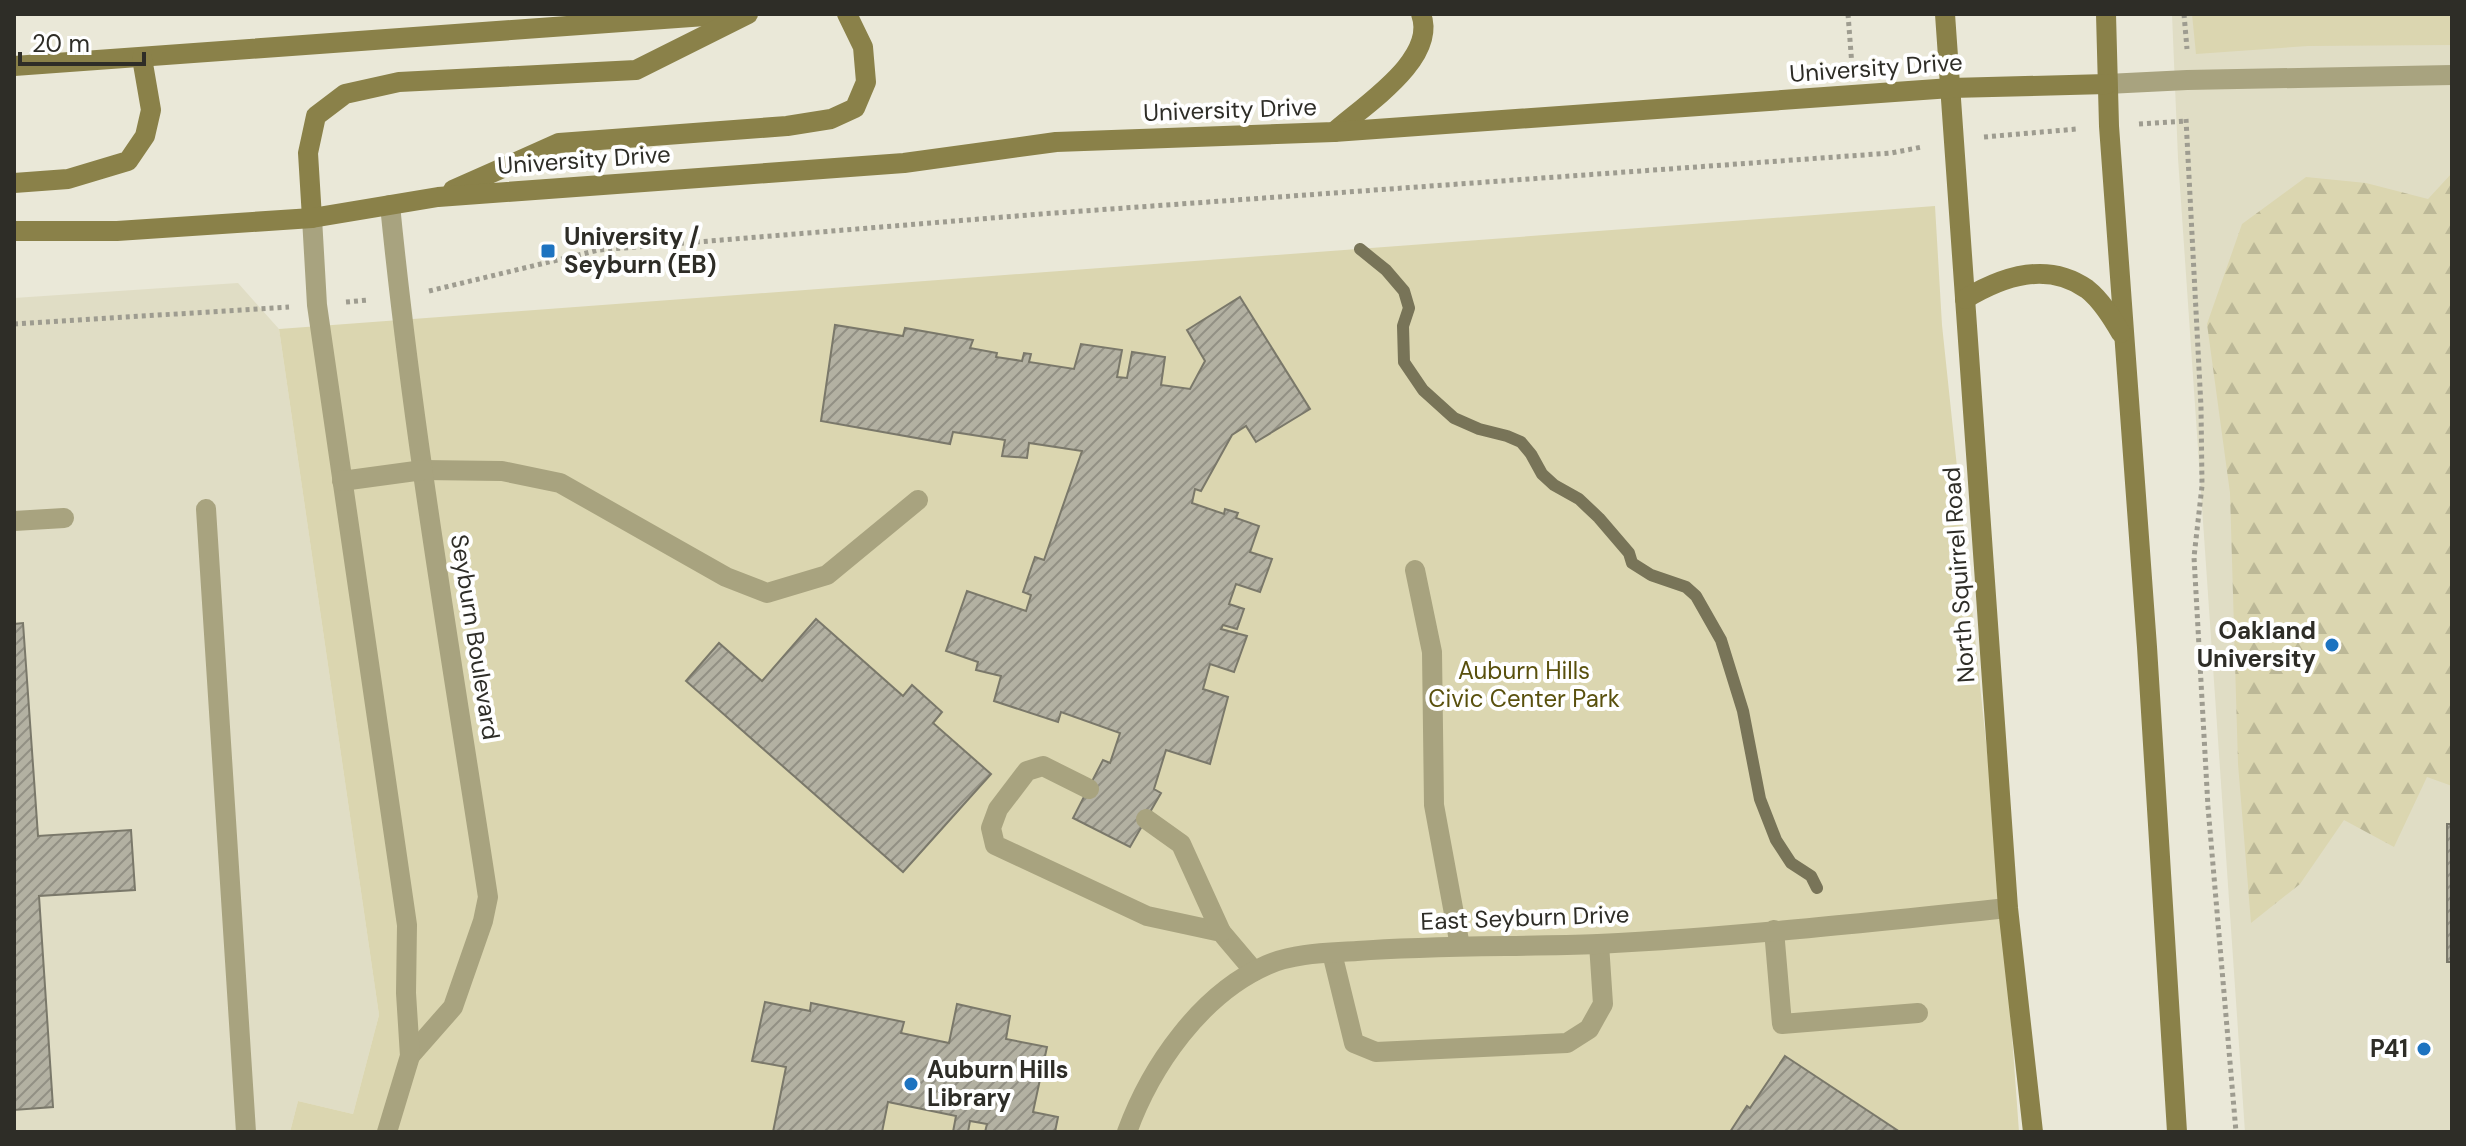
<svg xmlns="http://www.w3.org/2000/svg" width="2466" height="1146" font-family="'DM Sans',sans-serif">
<defs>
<pattern id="forest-firs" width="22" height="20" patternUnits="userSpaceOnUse" patternTransform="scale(2)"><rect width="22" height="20" fill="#dbd6b0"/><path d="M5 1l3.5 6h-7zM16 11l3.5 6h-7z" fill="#bcb897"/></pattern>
<pattern id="building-hatch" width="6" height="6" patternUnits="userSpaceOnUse" patternTransform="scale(2)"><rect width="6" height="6" fill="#b3b1a2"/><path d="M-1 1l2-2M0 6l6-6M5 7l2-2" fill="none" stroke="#929084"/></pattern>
</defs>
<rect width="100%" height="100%" fill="#eae8d8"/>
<g fill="#e0ddc5">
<polygon points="2172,14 2452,14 2452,1132 2245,1132 2178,158"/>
<polygon points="238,283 279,329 379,1015 353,1114 298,1101 290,1132 14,1132 14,298"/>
</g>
<g fill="#dbd6b0">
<polygon points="2192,14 2452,14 2452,45 2308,46 2196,54"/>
<polygon points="1935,206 1942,325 2001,884 2019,1132 290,1132 298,1101 353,1114 379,1015 279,329"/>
</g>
<polygon fill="url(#forest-firs)" points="2452,173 2452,786 2427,777 2394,847 2344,820 2300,884 2251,923 2238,764 2230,493 2207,324 2242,224 2306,177 2366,183 2428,199"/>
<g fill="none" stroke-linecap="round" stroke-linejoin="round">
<polyline stroke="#787458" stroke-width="12" points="1360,249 1386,270 1404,291 1409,308 1403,326 1404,362 1423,390 1454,418 1479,429 1507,436 1521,442 1531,454 1542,474 1554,485 1579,499 1599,518 1629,553 1632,563 1651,575 1686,587 1696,596 1721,640 1743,711 1760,799 1776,840 1791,863 1811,876 1817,888"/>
</g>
<g fill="url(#building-hatch)" stroke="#7a786a" stroke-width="2">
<polygon points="1240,297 1310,409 1256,442 1246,426 1232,435 1201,491 1195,489 1192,503 1224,514 1225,509 1238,513 1236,518 1259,526 1250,552 1272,559 1260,592 1236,584 1229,604 1244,609 1237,629 1223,625 1221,629 1247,636 1234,672 1210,664 1203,689 1228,697 1210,764 1166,750 1154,789 1161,793 1130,847 1073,818 1103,760 1110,763 1120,733 1061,712 1058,722 994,701 1001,676 976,670 978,662 946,651 967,591 1026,611 1031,595 1023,592 1035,557 1044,560 1082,451 1029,443 1027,458 1002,456 1005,440 953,432 950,444 821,421 835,325 903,336 905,328 973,340 970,348 997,353 996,357 1022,361 1024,353 1031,354 1029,362 1074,369 1081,344 1122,350 1117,377 1127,378 1132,352 1165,357 1161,385 1190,389 1205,361 1187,330"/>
<polygon points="816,619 903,696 912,685 942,712 933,723 991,774 903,872 686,681 719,643 762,681"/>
<polygon points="23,623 38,836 131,830 135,890 39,896 53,1107 14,1110 14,624"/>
<rect x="2447" y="824" width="5" height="138"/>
<polygon points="765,1002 810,1011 811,1003 904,1022 901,1033 949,1043 957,1004 1010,1016 1006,1039 1047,1047 1033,1112 1058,1117 1055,1132 985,1132 987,1124 970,1121 968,1132 953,1132 956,1116 888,1102 882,1132 773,1132 786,1067 752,1061"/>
<polygon points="1785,1056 1900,1132 1730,1132 1747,1106 1750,1108"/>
</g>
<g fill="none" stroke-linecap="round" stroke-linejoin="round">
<g stroke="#9e9c90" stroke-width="5" stroke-dasharray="4 4" stroke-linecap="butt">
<polyline points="1848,14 1852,66"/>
<polyline points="2184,14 2187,49"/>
<polyline points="2186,119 2201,407 2202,486 2194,557 2208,807 2236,1132"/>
<polyline points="2139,124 2186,121"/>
<polyline points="1984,137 2077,129"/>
<polyline points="429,291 599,250 1041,214 1891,153 1922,147"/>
<polyline points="346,302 368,300"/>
<polyline points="14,324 289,307"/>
</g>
<g stroke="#a8a37f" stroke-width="20">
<polyline points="423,470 502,471 560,483 726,577 767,593 827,575 918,500"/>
<polyline points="206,509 246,1132"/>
<polyline points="14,521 64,518"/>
<polyline points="1415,570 1432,652 1434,805 1460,946"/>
<polyline points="1089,789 1043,766 1027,771 998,809 991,828 995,845 1147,916 1221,932 1254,971"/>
<polyline points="1146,819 1181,844 1221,932"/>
<polyline points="1774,930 1782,1024 1918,1013"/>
<polyline points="1332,953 1354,1043 1376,1052 1567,1043 1589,1029 1603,1004 1599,944"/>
</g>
<g stroke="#a8a37f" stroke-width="20">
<polyline points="2107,84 2187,80 2452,75"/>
<path d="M390 205C413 437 453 667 488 897L483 921 453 1007 410 1056"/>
<polyline points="312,218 317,305 407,925 406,993 410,1056 387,1132"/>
<polyline points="342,481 423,470"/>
<path d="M1127 1132C1151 1066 1201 994 1267 965 1294 953 1328 953 1357 951 1437 945 1518 947 1598 944 1735 937 1872 922 2008 908"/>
</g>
<g stroke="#8a8149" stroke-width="20">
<polyline points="1945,14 2008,908 2033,1132"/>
<polyline points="2106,14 2109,126 2147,647 2177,1132"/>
<polyline points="14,66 733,14"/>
<path d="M1334 132C1364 105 1438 59 1421 14"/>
<polyline points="14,183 68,179 128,161 145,136 151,110 142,58"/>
<polyline points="453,190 559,143 787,126 831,119 855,108 866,82 863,47 847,14"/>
<polyline points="312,218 308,153 316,116 345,94 399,82 636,70 748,14"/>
<polyline points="14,231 117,231 312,218 438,197 904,163 1056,142 1334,132 1951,88 2107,84"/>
<path d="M1965 299C2003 276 2047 261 2087 289 2101 300 2112 318 2121 333"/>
</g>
</g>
<g fill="#1d73c0" stroke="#fff" stroke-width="3">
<rect x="540" y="243" width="16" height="16" rx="4"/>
<circle cx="2332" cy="645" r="8"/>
<circle cx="2424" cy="1049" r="8"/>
<circle cx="911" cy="1084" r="8"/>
</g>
<g text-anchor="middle" stroke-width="8" stroke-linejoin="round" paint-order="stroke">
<g font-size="24" fill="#2e2d27" stroke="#fff">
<text transform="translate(1876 68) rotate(-4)" y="8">University Drive</text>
<text transform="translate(1230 110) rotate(-2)" y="8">University Drive</text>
<text transform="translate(584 160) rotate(-4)" y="8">University Drive</text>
<text transform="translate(1959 575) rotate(-94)" y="8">North Squirrel Road</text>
<text transform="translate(475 637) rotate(81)" y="8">Seyburn Boulevard</text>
<text transform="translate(1525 918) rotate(-2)" y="8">East Seyburn Drive</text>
</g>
<g font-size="24" font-weight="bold" fill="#2e2d27" stroke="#fff" text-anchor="start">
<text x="564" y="245">University /<tspan x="564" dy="28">Seyburn (EB)</tspan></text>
<text x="2316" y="639" text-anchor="end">Oakland<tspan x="2316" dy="28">University</tspan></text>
<text x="2408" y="1057" text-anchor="end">P41</text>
<text x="927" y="1078">Auburn Hills<tspan x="927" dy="28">Library</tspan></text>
</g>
<g font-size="24" fill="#59500d" stroke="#fff">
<text x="1524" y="679">Auburn Hills<tspan x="1524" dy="28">Civic Center Park</tspan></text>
</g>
</g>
<rect width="2466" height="1146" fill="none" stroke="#2e2d27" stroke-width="32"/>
<path d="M20 52v12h124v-12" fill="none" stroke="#2e2d27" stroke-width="4"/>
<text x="32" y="52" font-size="24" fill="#2e2d27" stroke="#ffffff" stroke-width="6" paint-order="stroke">20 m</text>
</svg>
